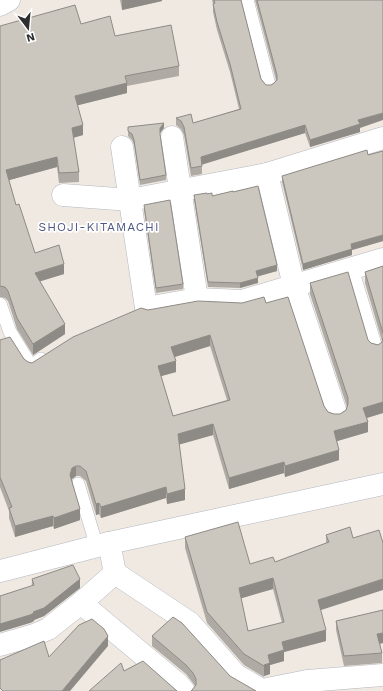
<svg xmlns="http://www.w3.org/2000/svg" width="383" height="691" font-family="'Work Sans',sans-serif">
<rect width="100%" height="100%" fill="#efe9e1"/>
<g fill="none" stroke-linecap="round" stroke-linejoin="round">
<defs>
<g id="service">
<polyline points="247,0 269,85"/>
<polyline points="352,269 376,348"/>
<polyline points="0,304 10,332 31,366 41,359"/>
<polyline points="78,484 97,547"/>
</g>
<g id="minor">
<polyline points="0,5 9,0"/>
<polyline points="172,137 197,299"/>
<polyline points="122,147 146,308 197,299 242,301 383,259"/>
<polyline points="267,174 294,286 336,413"/>
<polyline points="63,195 130,200 267,174 383,138"/>
<polyline points="115,573 190,623 236,675 262,690 307,681 383,675"/>
<polyline points="81,603 178,684 184,691"/>
<polyline points="0,645 34,635 48,629 81,603 115,573 109,543"/>
</g>
<polyline id="tertiary" points="0,571 109,543 383,484"/>
</defs>
<use href="#service" stroke="#b4b7c1" stroke-width="14"/>
<use href="#minor" stroke="#b4b7c1" stroke-width="23"/>
<use href="#tertiary" stroke="#b4b7c1" stroke-width="23"/>
<use href="#service" stroke="#fff" stroke-width="13"/>
<use href="#minor" stroke="#fff" stroke-width="22"/>
<use href="#tertiary" stroke="#fff" stroke-width="22"/>
</g>
<g fill="#afaba4" fill-rule="evenodd">
<polygon points="120,0 162,0 162,1 122,10"/>
<polygon points="212,0 241,0 261,79 266,85 271,85 274,83 276,80 255,0 383,0 360,128 360,132 310,147 305,133 202,164 202,174 191,176 184,135 181,129 176,125 176,118 193,123 239,109 230,72 217,30 213,12 213,4"/>
<polygon points="81,24 115,36 179,66 179,76 127,86 127,93 78,105 83,135 73,138 79,172 79,182 59,183 57,167 9,180 16,205 35,253 64,274 40,281 65,334 33,355 17,329 8,301 5,298 0,297 0,26"/>
<polygon points="128,127 164,128 160,133 160,136 166,175 166,180 140,185 134,145 132,140 128,136"/>
<polygon points="383,151 383,241 352,250 352,255 303,270 282,182 282,176"/>
<polygon points="207,194 212,196 277,271 257,276 258,283 240,288 208,287 194,200 194,195"/>
<polygon points="144,205 183,284 183,289 156,293 144,210"/>
<path d="M383 266V413L367 418 368 432 337 441 339 460 285 477 284 473 229 489 213 435 179 444 185 500 167 504 166 498 101 518 99 514 96 515 86 481 80 476H76L72 479V480L80 520 54 529 53 526 15 537 9 518V511L0 487V340L28 362 32 363 148 310 242 303H266L324 406 328 412 334 414H340L346 410 347 407 310 294V283L368 340 371 343 378 345 382 342V341L365 283V272ZM210 346 227 400 173 416 161 376 176 372 175 357Z"/>
<path d="M350 527 320 610 326 641 284 652V661L270 665V674L264 676V677L244 665 207 623 185 548V537L250 564 275 562 326 543V535ZM273 589 282 623 248 631 241 598Z"/>
<polygon points="32,579 80,588 44,616 34,620 34,621 30,623"/>
<polygon points="383,610 383,643 380,644 382,653 382,663 344,666 336,630 336,621"/>
<polygon points="152,636 230,676 192,690 195,686 193,683 186,674 152,646"/>
</g>
<g fill="#8e8b86">
<polygon points="122,0 162,0 162,1 122,10"/>
<polygon points="127,83 127,93 75,106 75,96"/>
<polygon points="383,113 383,120 360,128 360,132 310,147 310,140 358,120"/>
<polygon points="164,123 164,128 160,133 160,139 160,128"/>
<polygon points="83,125 83,135 72,138 72,128"/>
<polygon points="305,125 305,133 201,165 201,157"/>
<polygon points="57,157 57,167 6,181 6,170"/>
<polygon points="383,235 383,241 352,250 352,255 303,270 303,264 351,244"/>
<polygon points="64,264 64,274 35,283 35,273"/>
<polygon points="277,265 277,271 256,277 256,271"/>
<polygon points="258,278 258,283 240,288 240,283"/>
<polygon points="65,324 65,334 33,355 33,344"/>
<polygon points="210,335 210,346 171,358 171,347"/>
<polygon points="176,361 176,372 158,377 158,366"/>
<polygon points="383,402 383,413 363,419 363,408"/>
<polygon points="368,422 368,432 334,442 334,431"/>
<polygon points="213,424 213,435 178,445 178,434"/>
<polygon points="339,450 339,460 285,477 285,466"/>
<polygon points="284,462 284,473 229,489 229,478"/>
<polygon points="76,466 76,476 72,479 70,486 70,475 72,468"/>
<polygon points="166,487 166,498 101,518 101,507"/>
<polygon points="185,489 185,500 167,504 167,494"/>
<polygon points="99,503 99,514 96,515 96,504"/>
<polygon points="80,509 80,520 54,529 54,518"/>
<polygon points="53,516 53,526 15,537 15,526"/>
<polygon points="273,578 273,589 239,599 239,588"/>
<polygon points="80,579 80,588 44,616 34,620 34,621 30,623 0,632 0,624 33,612"/>
<polygon points="383,579 383,590 318,611 318,600"/>
<polygon points="326,630 326,641 284,652 284,661 270,665 270,674 264,676 264,666 268,655 282,642"/>
<polygon points="383,633 383,643 377,644 377,634"/>
<polygon points="108,636 108,646 70,691 62,691"/>
</g>
<g fill="#cbc7bf" stroke="#8e8b86" fill-rule="evenodd">
<polygon points="214,0 241,0 261,79 266,85 271,85 274,83 277,80 277,75 257,0 383,0 383,113 358,120 360,124 310,140 305,125 201,157 202,166 191,168 184,127 181,121 176,118 191,114 193,123 241,109 230,64 217,22 213,4 215,3"/>
<polygon points="75,5 81,24 110,16 115,36 171,25 179,66 125,76 127,83 75,96 83,125 72,128 79,172 59,173 57,157 6,170 16,205 19,204 35,253 59,245 64,264 35,273 65,324 33,344 17,318 8,291 5,287 0,286 0,26"/>
<polygon points="164,123 160,128 160,134 166,175 140,180 134,140 132,134 128,131 128,127"/>
<polygon points="367,150 368,155 383,151 383,235 351,244 352,249 303,264 282,176"/>
<polygon points="258,186 277,265 256,271 258,278 240,283 208,282 194,195 207,193 207,194 212,193 212,196 233,191 233,192"/>
<polygon points="170,200 183,284 156,288 144,205"/>
<polygon points="383,266 383,333 365,272"/>
<path d="M348 272 368 340 371 343 378 345 382 342 383 338V402L363 408 368 422 334 431 339 450 285 466 284 462 229 478 213 424 178 434 185 489 167 494 166 487 101 507 99 503 96 504 86 471 80 466H76L72 468 70 475 80 509 54 518 53 516 15 526 9 508 12 507 0 477V340L10 337 24 359 28 362 32 363 73 337 141 308 148 310 198 301 242 303 264 297 266 303 288 297 324 406 328 412 334 414H340L346 410 348 404V398L310 283ZM210 335 230 400 173 416 158 366 176 361 171 347Z"/>
<path d="M238 522 250 564 273 557 275 562 329 542 326 535 350 527 353 538 379 530 383 543V579L318 600 326 630 282 642 284 650 268 655 270 663 264 665V666L244 654 207 612 185 537ZM273 578 284 622 248 631 239 588Z"/>
<polygon points="73,565 80,579 44,608 33,612 34,613 30,615 0,624 0,596 34,585 32,579"/>
<polygon points="383,610 383,633 377,634 382,653 344,656 336,621"/>
<polygon points="173,617 182,623 230,676 256,691 191,691 192,690 196,685 196,679 193,673 186,665 152,636"/>
<polygon points="92,619 104,629 108,636 62,691 3,691 0,688 0,660 44,641 49,657 79,625"/>
<polygon points="143,661 177,691 89,691 121,663 124,671"/>
</g>
<g text-anchor="middle" stroke-width="3.5" stroke-linejoin="round" paint-order="stroke">
<g font-size="12" letter-spacing="1" fill="#4d5680" stroke="#fff">
<text x="99" y="231">SHOJI-KITAMACHI</text>
</g>
</g>
<g transform="translate(28 28) rotate(164)" stroke="#ffffff" stroke-width="3" paint-order="stroke">
<path d="M0-3L7 15L0 10L-7 15Z" fill="#2e2e2e"/>
<text y="-6" font-size="11" font-weight="bold" text-anchor="middle" fill="#2e2e2e">N</text>
</g>
</svg>
